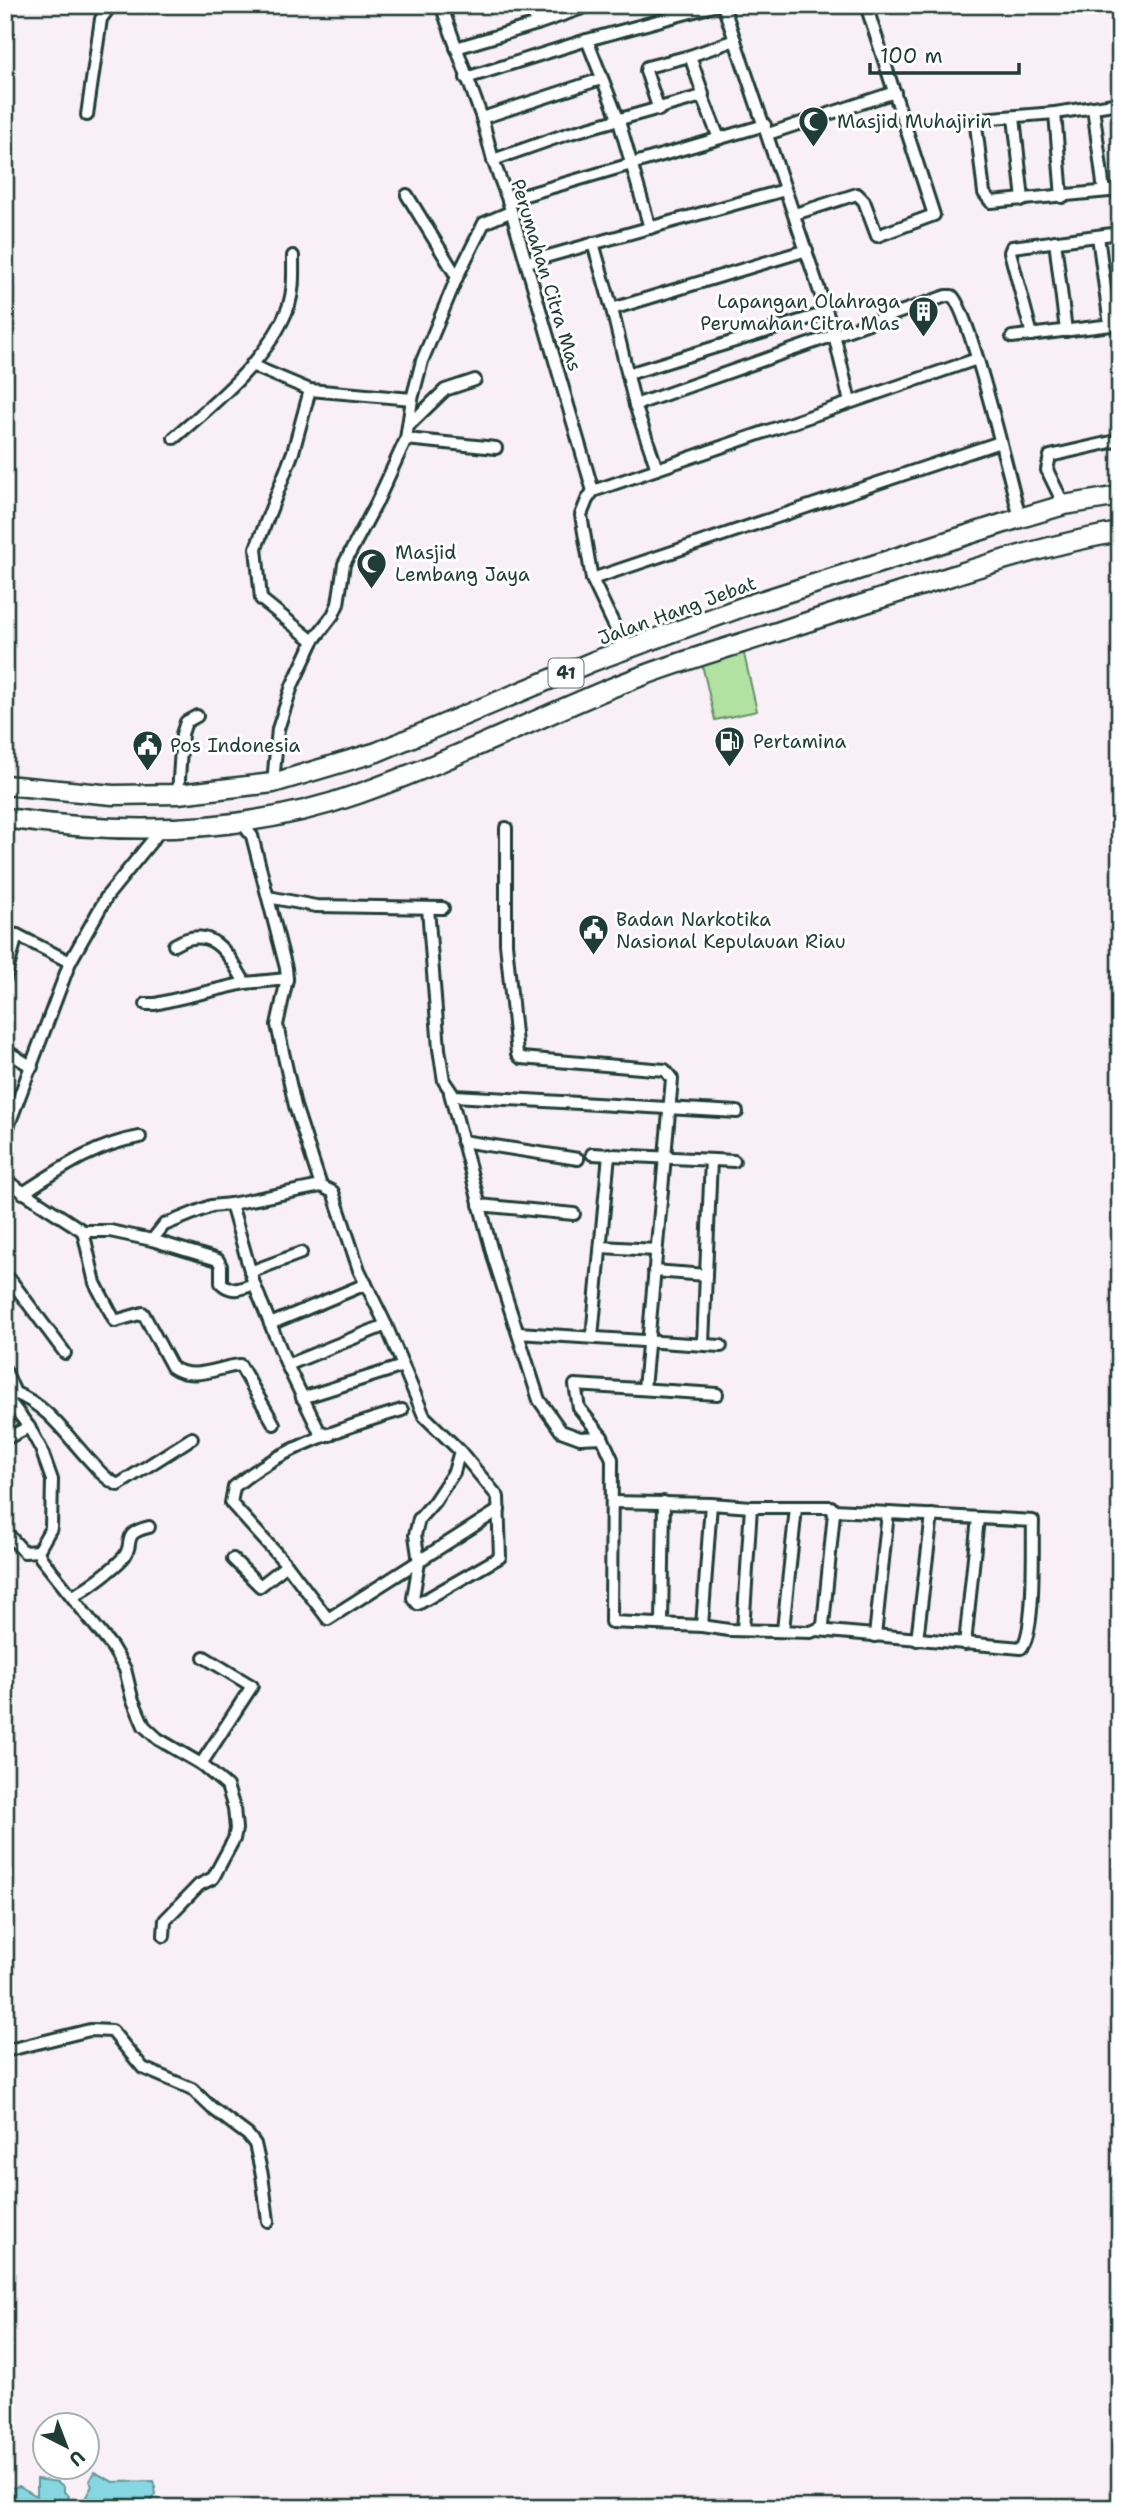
<svg xmlns="http://www.w3.org/2000/svg" width="1125" height="2513" font-family="'Shantell Sans',sans-serif">
<rect width="100%" height="100%" fill="#f9eff6"/>
<filter id="ink" filterUnits="userSpaceOnUse"><feTurbulence type="fractalNoise" baseFrequency=".0143" numOctaves="2"/><feDisplacementMap in="SourceGraphic" scale="14" xChannelSelector="R" yChannelSelector="G"/><feConvolveMatrix kernelMatrix="1 2 1 2 8 2 1 2 1" color-interpolation-filters="sRGB"/></filter>
<g filter="url(#ink)">
<polygon fill="#b1e2a2" stroke="#68906b" stroke-width="2" points="743,650 757,711 715,720 701,660"/>
<g fill="#87d7e2" stroke="#5d999c" stroke-width="2">
<polygon points="94,2472 113,2482 154,2481 156,2494 151,2502 134,2504 126,2508 96,2508 91,2502 83,2502 92,2486 89,2481"/>
<polygon points="37,2479 58,2482 64,2487 64,2492 69,2496 66,2506 61,2508 5,2508 5,2490 19,2486 37,2496"/>
</g>
<g fill="none" stroke-linecap="round" stroke-linejoin="round">
<defs>
<g id="minor">
<polyline points="441,5 482,118 493,160 508,200 593,491"/>
<polyline points="530,5 537,24"/>
<polyline points="723,5 834,334 850,402"/>
<polyline points="587,40 619,121 650,228"/>
<polyline points="456,48 537,24 591,5"/>
<polyline points="690,56 703,94 702,96 719,138"/>
<polyline points="466,78 587,40 717,5"/>
<polyline points="1120,103 1055,113 980,119 976,125 984,193 991,202 1120,190"/>
<polyline points="1093,107 1104,191"/>
<polyline points="659,110 646,71 647,67 690,56 735,40"/>
<polyline points="1055,113 1062,197"/>
<polyline points="87,115 101,19 111,5"/>
<polyline points="1014,117 1023,200"/>
<polyline points="482,118 601,79"/>
<polyline points="768,134 895,92"/>
<polyline points="493,160 567,134 702,96"/>
<polyline points="407,195 457,277"/>
<polyline points="508,200 765,125"/>
<polyline points="795,214 857,194 864,201 877,236 934,215 866,5"/>
<polyline points="1098,236 1110,325"/>
<polyline points="1055,241 1066,331"/>
<polyline points="593,243 612,309 635,405 657,469"/>
<polyline points="527,262 785,190"/>
<polyline points="612,309 807,250"/>
<polyline points="1032,335 1010,252 1012,247 1120,233"/>
<polyline points="1012,337 1120,324"/>
<polyline points="251,365 310,390 412,399"/>
<polyline points="628,374 826,313"/>
<polyline points="310,390 293,452 256,548 261,599 313,641"/>
<path d="M635 405 946 296H952C970 311 1011 484 1020 518"/>
<polyline points="409,425 445,390 475,380"/>
<path d="M174 438C215 403 271 357 289 305 294 289 293 273 293 256"/>
<polyline points="406,439 496,448"/>
<polyline points="593,491 977,359"/>
<polyline points="593,491 587,500 581,515 592,579 626,650"/>
<polyline points="1064,505 1047,470 1050,456 1120,440"/>
<polyline points="592,579 1000,442"/>
<polyline points="273,783 278,729 292,686 313,641 333,615 338,604 344,564 376,504 406,439 412,399 422,361 457,277 484,223 510,212"/>
<polyline points="178,794 182,734 186,722 197,716"/>
<polyline points="241,822 252,836 286,968 287,979 277,1025 295,1106 321,1186"/>
<polyline points="506,828 506,943 517,1054 521,1058 665,1070 672,1079 644,1389"/>
<polyline points="268,897 316,906 443,908"/>
<polyline points="428,908 439,1049 444,1081 454,1096 737,1112"/>
<polyline points="5,932 17,935 70,962"/>
<path d="M174 945C212 922 229 955 245 983"/>
<polyline points="5,979 17,935"/>
<polyline points="146,1004 155,1004 245,983 287,979"/>
<polyline points="5,1050 32,1067"/>
<polyline points="450,1093 494,1259 539,1400 561,1431 580,1438 602,1437"/>
<polyline points="5,1135 70,962 107,896 163,827"/>
<polyline points="462,1141 578,1159"/>
<polyline points="592,1154 734,1161"/>
<polyline points="5,1180 83,1231 110,1231 152,1240 164,1225 211,1206 231,1204"/>
<path d="M23 1193C60 1169 96 1144 140 1137"/>
<polyline points="479,1205 574,1214"/>
<path d="M83 1231 95 1283 115 1321 143 1313 172 1367C193 1382 218 1367 240 1365L274 1424"/>
<path d="M152 1240 218 1260 221 1266V1283C232 1293 241 1289 254 1284"/>
<polyline points="601,1247 656,1250"/>
<polyline points="654,1271 706,1275"/>
<polyline points="250,1272 301,1253"/>
<polyline points="5,1275 12,1282 5,1288"/>
<polyline points="12,1282 65,1353"/>
<polyline points="270,1324 366,1284"/>
<polyline points="518,1333 721,1346"/>
<polyline points="592,1337 609,1154"/>
<polyline points="703,1343 711,1160"/>
<polyline points="287,1365 386,1325"/>
<polyline points="5,1370 15,1393 12,1396"/>
<path d="M15 1393C50 1407 67 1437 92 1463 100 1472 107 1480 118 1485L192 1438"/>
<polyline points="302,1398 403,1366"/>
<polyline points="5,1400 9,1401 29,1427 41,1449 52,1480 51,1528 38,1551 41,1558 112,1647 125,1669 132,1698 144,1726 158,1739 201,1764 227,1786 234,1808 236,1829 234,1839 213,1878 199,1885 165,1920 164,1936"/>
<path d="M402 1410C345 1427 279 1448 234 1487L231 1503 287 1565 328 1619 499 1510"/>
<polyline points="330,1435 319,1431 287,1365 254,1284 231,1204 321,1186 333,1192 359,1270 386,1325 424,1416 460,1451 498,1497 500,1557 418,1604 413,1598 419,1562 415,1535 419,1519 434,1502 454,1472 460,1451"/>
<polyline points="5,1439 29,1427"/>
<polyline points="612,1502 711,1504 702,1626 729,1630 811,1632 820,1628 823,1625 834,1513 831,1507 751,1507 711,1504"/>
<polyline points="5,1531 24,1552 38,1551"/>
<polyline points="233,1559 260,1586 287,1565"/>
<path d="M74 1596C91 1585 109 1573 123 1558 136 1544 119 1534 149 1527"/>
<polyline points="662,1624 664,1502"/>
<polyline points="702,1626 611,1622 612,1459 602,1437 579,1408 575,1385 717,1394"/>
<polyline points="743,1630 751,1507"/>
<polyline points="783,1630 796,1508"/>
<path d="M817 1630 1021 1648C1036 1634 1032 1545 1033 1521L834 1510"/>
<polyline points="875,1636 888,1513"/>
<polyline points="917,1640 932,1515"/>
<polyline points="965,1644 978,1518"/>
<polyline points="201,1764 252,1686 204,1657"/>
<polyline points="5,2051 90,2030 112,2031 143,2068 192,2089 212,2108 248,2135 255,2144 262,2175 268,2221"/>
</g>
<g id="trunk">
<polyline points="5,785 113,795 178,794 273,783 377,752 594,661 748,605 1020,518 1064,505 1120,496"/>
<path d="M5 818C121 835 246 834 358 794 442 764 523 725 606 690 664 666 724 649 783 630 837 612 891 595 945 578 1003 559 1060 542 1120 532"/>
</g>
</defs>
<use href="#minor" stroke="#1f3d34" stroke-width="16"/>
<use href="#trunk" stroke="#1f3d34" stroke-width="23"/>
<use href="#minor" stroke="#fff" stroke-width="10"/>
<use href="#trunk" stroke="#fff" stroke-width="18"/>
</g>
</g>
<defs>
<symbol id="mosque-pin" viewBox="-11 -11 22 30"><path d="M0 17L-7.5 6A9.5 9.5 0 1 1 7.5 6Z" fill="#1f3d34" stroke="#fff"/><path d="M3.5-4.9A6 6 0 1 0 3.5 4.9A5 5 0 1 1 3.5-4.9Z" fill="#fff"/></symbol>
<symbol id="building-pin" viewBox="-11 -11 22 30"><path d="M0 17L-7.5 6A9.5 9.5 0 1 1 7.5 6Z" fill="#1f3d34" stroke="#fff"/><path d="M-4-6H4V6H1V3H-1V6H-4ZM-2.5-4.3h1.7v1.8h-1.7ZM.8-4.3h1.7v1.8H.8ZM-2.5-1h1.7V.8h-1.7ZM.8-1h1.7V.8H.8Z" fill="#fff"/></symbol>
<symbol id="fuel-pin" viewBox="-11 -11 22 30"><path d="M0 17L-7.5 6A9.5 9.5 0 1 1 7.5 6Z" fill="#1f3d34" stroke="#fff"/><path d="M-5.5-6h7V0h2V4h1.3V-2.5L3-4.5l.8-.8L6-3V5H2.5V1h-1V6h-7ZM-4.2-4.7v3.2H.2V-4.7Z" fill="#fff"/></symbol>
<symbol id="civic-pin" viewBox="-11 -11 22 30"><path d="M0 17L-7.5 6A9.5 9.5 0 1 1 7.5 6Z" fill="#1f3d34" stroke="#fff"/><path d="M-.6-6.5H3V-4.5H.6V-3L4-1V1h2V6H-6V1h2V-1L-.6-3ZM-1.2 2.5V6h2.4V2.5Z" fill="#fff"/></symbol>
</defs>
<g fill-rule="evenodd">
<use href="#mosque-pin" x="796" y="104" width="35" height="47"/>
<use href="#building-pin" x="906" y="294" width="35" height="47"/>
<use href="#mosque-pin" x="354" y="546" width="35" height="47"/>
<use href="#fuel-pin" x="712" y="724" width="35" height="47"/>
<use href="#civic-pin" x="130" y="728" width="35" height="47"/>
<use href="#civic-pin" x="576" y="912" width="35" height="47"/>
</g>
<g text-anchor="middle" stroke-width="6" stroke-linejoin="round" paint-order="stroke">
<rect fill="#fff" stroke="#627771" stroke-width="2" x="548.5" y="658.5" width="35" height="29" rx="5"/>
<g font-size="18" font-weight="bold" fill="#1f3d34">
<text x="566" y="679">41</text>
</g>
<g font-size="19" fill="#1f3d34" stroke="#fff" text-anchor="start">
<text x="837" y="128">Masjid Muhajirin</text>
<text x="900" y="308" text-anchor="end">Lapangan Olahraga<tspan x="900" dy="22">Perumahan Citra Mas</tspan></text>
<text x="395" y="559">Masjid<tspan x="395" dy="22">Lembang Jaya</tspan></text>
<text x="753" y="748">Pertamina</text>
<text x="170" y="752">Pos Indonesia</text>
<text x="616" y="926">Badan Narkotika<tspan x="616" dy="22">Nasional Kepulauan Riau</tspan></text>
</g>
<g font-size="19" fill="#1f3d34" stroke="#fff">
<text transform="translate(547 275) rotate(73)" y="7">Perumahan Citra Mas</text>
<text transform="translate(677 610) rotate(-20)" y="7">Jalan Hang Jebat</text>
</g>
</g>
<rect width="1125" height="2513" fill="none" stroke="#fff" stroke-width="28"/>
<rect x="14" y="14" width="1097" height="2485" fill="none" stroke="#1f3d34" stroke-width="2.5" filter="url(#ink)"/>
<g transform="translate(66 2446) rotate(138)"><circle r="33" fill="#ffffff" stroke="#a5b1ae" stroke-width="2"/>
<path d="M0-5L12 26L0 18L-12 26Z" fill="#1f3d34"/>
<text y="-10" font-size="19" font-weight="bold" text-anchor="middle" fill="#1f3d34">U</text>
</g>
<path d="M870 63v10h149v-10" fill="none" stroke="#1f3d34" stroke-width="3.5"/>
<text x="880" y="63" font-size="21" fill="#1f3d34" stroke="#ffffff" stroke-width="5" paint-order="stroke">100 m</text>
</svg>
